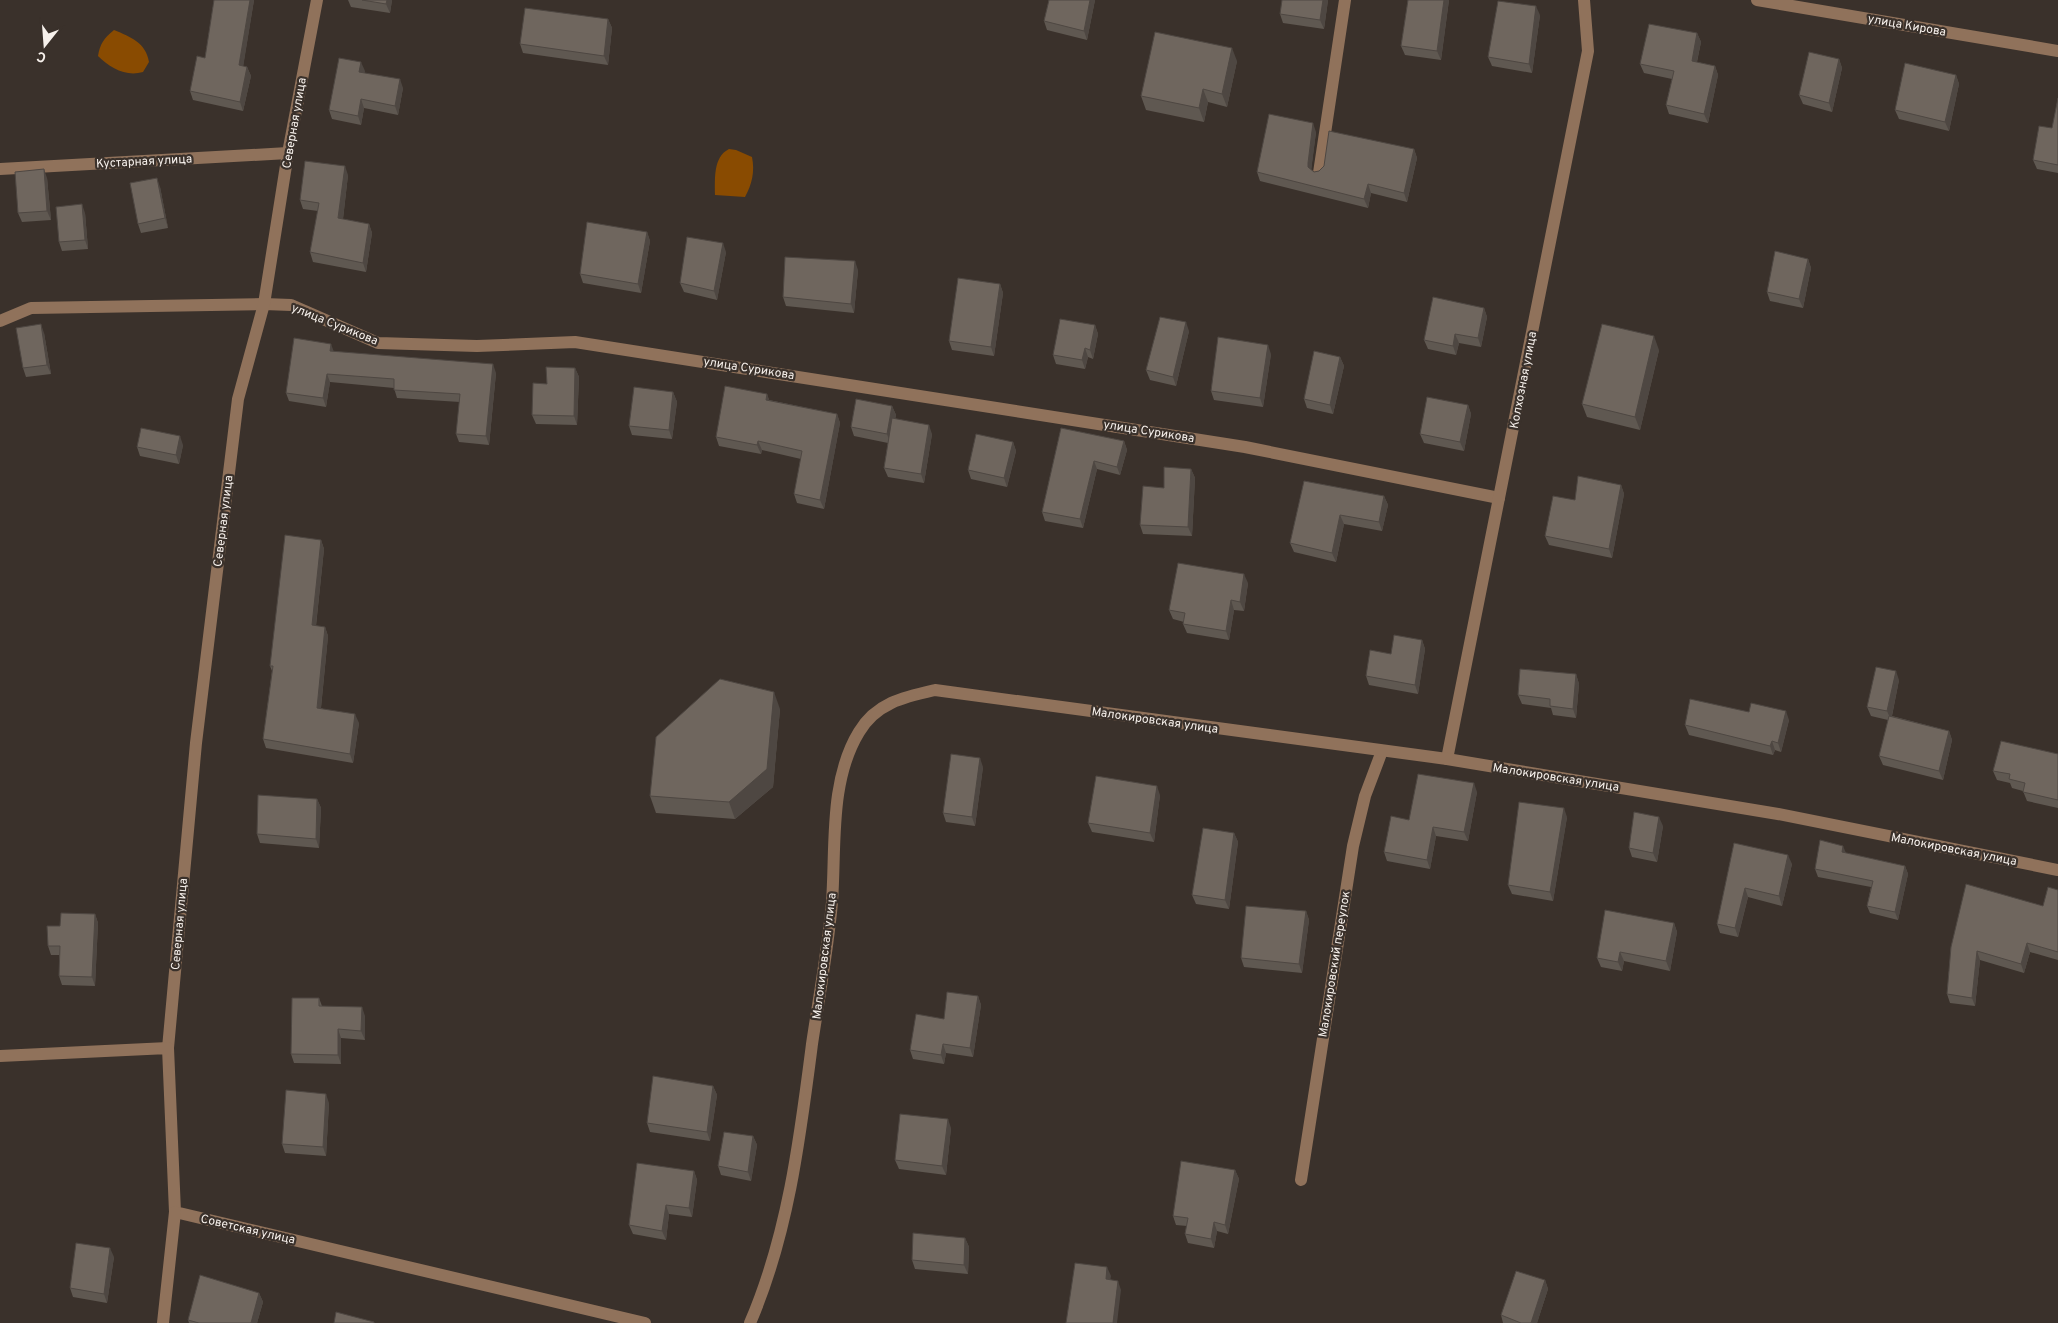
<svg xmlns="http://www.w3.org/2000/svg" width="2058" height="1323" font-family="Overpass,sans-serif">
<rect width="100%" height="100%" fill="#3a312b"/>
<g fill="#894b01">
<path d="M114 30C131 37 146 43 149 62L143 72C126 77 110 68 98 56 100 44 104 38 114 30Z"/>
<path d="M729 149 736 150 752 157C755 172 752 184 745 197L715 195C715 179 713 157 729 149Z"/>
</g>
<g fill="none" stroke-linecap="round" stroke-linejoin="round">
<g stroke="#90725b" stroke-width="12">
<polyline points="1757,0 2058,51"/>
<polyline points="0,169 288,153"/>
<polyline points="1319,173 1345,0"/>
<polyline points="0,321 31,308 264,304 291,305 378,343 477,346 575,342 1245,447 1499,498"/>
<polyline points="1447,759 1588,51 1584,0"/>
<polyline points="168,1048 196,743 238,399 264,304 288,153 317,0"/>
<polyline points="0,1056 168,1048 175,1212 645,1323"/>
<polyline points="1301,1180 1353,846 1365,796 1382,751"/>
<polyline points="163,1323 175,1212"/>
<path d="M750 1323C788 1235 800 1138 812 1044 819 997 828 949 832 902 836 847 829 781 859 732 876 703 904 697 935 690L1447 759 1778 814 2058 870"/>
</g>
</g>
<g fill="#5f5851">
<polygon points="214,0 254,0 243,66 247,67 251,76 243,111 193,100 190,91 205,58"/>
<polygon points="348,0 392,0 390,13 351,7"/>
<polygon points="1049,0 1095,0 1087,40 1047,30 1044,21"/>
<polygon points="1328,0 1324,29 1283,23 1280,14"/>
<polygon points="1408,0 1449,0 1441,60 1405,55 1401,46"/>
<polygon points="1540,15 1532,73 1492,66 1488,57"/>
<polygon points="608,19 612,28 608,65 523,53 520,44"/>
<polygon points="1697,33 1701,42 1697,62 1715,66 1718,75 1708,123 1669,114 1666,105 1672,79 1644,73 1640,64"/>
<polygon points="1839,59 1842,68 1832,112 1803,104 1799,95"/>
<polygon points="1237,61 1227,107 1208,102 1204,122 1146,110 1141,96"/>
<polygon points="365,71 364,73 403,88 398,115 364,108 361,125 332,119 329,110"/>
<polygon points="1956,75 1959,84 1949,131 1899,119 1895,110"/>
<polygon points="2058,98 2058,173 2037,169 2033,160 2052,128"/>
<polygon points="1316,132 1311,170 1314,172 1414,149 1417,158 1407,202 1371,193 1368,208 1260,181 1257,172"/>
<polygon points="348,175 343,219 369,224 372,233 366,272 313,262 310,252 318,211 303,209 300,200"/>
<polygon points="47,178 51,220 22,222 18,213"/>
<polygon points="160,187 168,228 141,233 138,224"/>
<polygon points="85,213 88,249 62,251 59,242"/>
<polygon points="647,232 650,241 641,293 583,283 580,274"/>
<polygon points="726,252 717,300 684,292 680,283"/>
<polygon points="1808,259 1811,268 1803,308 1770,301 1767,292"/>
<polygon points="858,270 854,313 786,306 783,297"/>
<polygon points="1000,284 1003,293 994,356 952,350 949,341"/>
<polygon points="1484,308 1487,317 1481,347 1459,343 1456,355 1428,349 1424,340"/>
<polygon points="1095,325 1098,334 1093,359 1088,357 1085,369 1056,364 1053,355"/>
<polygon points="1189,331 1176,386 1150,380 1146,370"/>
<polygon points="44,333 51,374 26,377 23,368"/>
<polygon points="1659,350 1640,430 1587,417 1582,404"/>
<polygon points="334,352 496,373 489,445 459,442 456,434 460,402 397,398 394,388 330,382 326,407 289,401 286,393"/>
<polygon points="1271,354 1263,407 1214,400 1211,391"/>
<polygon points="1340,357 1344,366 1333,414 1307,408 1304,399"/>
<polygon points="575,368 579,377 577,425 536,424 532,415 547,384"/>
<polygon points="673,392 677,402 672,439 632,435 629,426"/>
<polygon points="767,394 769,400 837,414 840,423 824,509 797,503 794,494 801,459 762,450 761,454 719,446 716,437"/>
<polygon points="1468,405 1471,414 1464,451 1424,443 1420,434"/>
<polygon points="892,406 896,415 895,419 932,434 924,483 888,477 884,468 888,443 854,436 851,427"/>
<polygon points="1061,428 1124,441 1127,450 1120,475 1097,469 1083,528 1045,521 1042,512"/>
<polygon points="1013,442 1016,451 1007,487 971,479 968,470"/>
<polygon points="183,445 179,464 140,456 137,447"/>
<polygon points="1191,469 1195,478 1192,536 1143,534 1140,525 1164,488"/>
<polygon points="1304,481 1384,496 1388,505 1382,531 1344,524 1336,562 1294,552 1290,543"/>
<polygon points="1621,485 1624,494 1612,558 1549,545 1545,536"/>
<polygon points="321,540 324,549 316,626 325,627 328,636 321,708 359,723 353,763 266,748 263,739 272,671 270,666"/>
<polygon points="1248,583 1244,611 1234,610 1229,640 1187,633 1183,624 1184,622 1173,619 1169,610"/>
<polygon points="1422,640 1425,649 1418,694 1369,685 1366,676 1391,654"/>
<polygon points="1576,674 1579,684 1576,718 1553,715 1551,708 1522,704 1518,695"/>
<polygon points="1899,680 1892,716 1949,731 1952,740 1943,780 1883,765 1879,756 1888,720 1871,716 1867,707"/>
<polygon points="780,709 773,787 735,819 656,813 650,796"/>
<polygon points="1789,720 1781,752 1775,750 1773,755 1689,735 1685,725"/>
<polygon points="2058,754 2058,808 2027,801 2023,791 2012,788 2010,783 1997,780 1993,771"/>
<polygon points="983,767 975,826 946,822 943,813"/>
<polygon points="1477,792 1468,841 1436,836 1430,869 1387,861 1384,852 1409,820"/>
<polygon points="1160,795 1154,842 1092,832 1088,823"/>
<polygon points="317,799 321,808 319,848 260,843 257,834"/>
<polygon points="1567,817 1553,901 1512,894 1508,885"/>
<polygon points="1663,826 1657,862 1632,857 1629,848"/>
<polygon points="1234,833 1238,842 1229,909 1196,904 1192,895"/>
<polygon points="1734,843 1792,864 1782,906 1748,897 1738,937 1720,933 1717,924"/>
<polygon points="1846,853 1905,866 1908,874 1898,920 1870,913 1867,906 1871,887 1818,877 1815,869"/>
<polygon points="2058,890 2058,960 2030,952 2024,973 1980,960 1975,1006 1950,1003 1947,994 1951,947 2043,906"/>
<polygon points="1306,911 1309,920 1302,973 1244,967 1241,958"/>
<polygon points="95,914 98,923 95,986 62,985 59,976 59,955 51,955 48,946 60,926"/>
<polygon points="1674,923 1677,932 1670,971 1624,961 1622,971 1601,967 1597,958"/>
<polygon points="978,996 981,1005 973,1057 946,1053 944,1064 913,1059 910,1050 944,1019"/>
<polygon points="319,998 322,1006 365,1016 365,1040 341,1038 341,1064 294,1063 291,1054"/>
<polygon points="713,1086 717,1095 710,1141 650,1132 647,1123"/>
<polygon points="329,1103 326,1156 285,1153 282,1144"/>
<polygon points="951,1128 946,1175 899,1169 895,1160"/>
<polygon points="753,1136 757,1145 751,1181 721,1175 718,1166"/>
<polygon points="1235,1170 1239,1179 1228,1234 1217,1231 1214,1248 1188,1243 1185,1234 1187,1226 1176,1225 1173,1216"/>
<polygon points="694,1171 697,1180 692,1217 669,1214 666,1240 633,1234 629,1225"/>
<polygon points="965,1238 969,1247 968,1274 915,1269 912,1260"/>
<polygon points="114,1257 107,1303 73,1297 70,1288"/>
<polygon points="1545,1280 1548,1289 1537,1323 1503,1323 1501,1315"/>
<polygon points="259,1293 263,1302 257,1323 189,1323 188,1320"/>
</g>
<g fill="#4e4742">
<polygon points="250,0 254,0 242,74 239,65"/>
<polygon points="387,0 392,0 390,13 386,4"/>
<polygon points="1090,0 1095,0 1087,40 1084,31"/>
<polygon points="1323,0 1328,0 1324,29 1320,20"/>
<polygon points="1444,0 1449,0 1441,60 1437,51"/>
<polygon points="1536,6 1540,15 1532,73 1529,64"/>
<polygon points="608,19 612,28 608,65 604,56"/>
<polygon points="1697,33 1701,42 1695,70 1692,61"/>
<polygon points="1232,48 1237,61 1227,107 1222,94"/>
<polygon points="1839,59 1842,68 1832,112 1829,103"/>
<polygon points="361,62 365,71 363,81 359,72"/>
<polygon points="1715,66 1718,75 1708,123 1704,114"/>
<polygon points="247,67 251,76 243,111 240,102"/>
<polygon points="1956,75 1959,84 1949,131 1945,122"/>
<polygon points="400,79 403,88 398,115 395,106"/>
<polygon points="1203,89 1208,102 1204,122 1199,108"/>
<polygon points="361,99 364,108 361,125 358,116"/>
<polygon points="1313,123 1316,132 1311,172 1308,167 1308,163"/>
<polygon points="1414,149 1417,158 1407,202 1404,193"/>
<polygon points="345,166 348,175 342,227 338,218"/>
<polygon points="44,169 47,178 51,220 47,211"/>
<polygon points="157,178 160,187 168,228 165,218"/>
<polygon points="1368,184 1371,193 1368,208 1364,199"/>
<polygon points="82,204 85,213 88,249 85,240"/>
<polygon points="369,224 372,233 366,272 363,263"/>
<polygon points="647,232 650,241 641,293 638,284"/>
<polygon points="723,243 726,252 717,300 714,291"/>
<polygon points="1808,259 1811,268 1803,308 1799,299"/>
<polygon points="855,261 858,270 854,313 851,304"/>
<polygon points="1000,284 1003,293 994,356 991,347"/>
<polygon points="1484,308 1487,317 1481,347 1478,338"/>
<polygon points="1186,322 1189,331 1176,386 1173,377"/>
<polygon points="41,324 44,333 51,374 47,365"/>
<polygon points="1095,325 1098,334 1093,359 1090,350"/>
<polygon points="1455,334 1459,343 1456,355 1453,346"/>
<polygon points="1654,336 1659,350 1640,430 1635,417"/>
<polygon points="331,344 334,352 330,351"/>
<polygon points="1268,345 1271,354 1263,407 1260,398"/>
<polygon points="1085,348 1088,357 1085,369 1082,360"/>
<polygon points="1340,357 1344,366 1333,414 1330,405"/>
<polygon points="493,364 496,373 489,445 486,436"/>
<polygon points="575,368 579,377 577,425 574,416"/>
<polygon points="327,374 330,382 326,407 323,398"/>
<polygon points="673,392 677,402 672,439 669,430"/>
<polygon points="767,394 770,403 766,400"/>
<polygon points="1468,405 1471,414 1464,451 1460,442"/>
<polygon points="892,406 896,415 890,443 887,434"/>
<polygon points="837,414 840,423 824,509 820,500"/>
<polygon points="929,425 932,434 924,483 921,474"/>
<polygon points="180,436 183,445 179,464 176,455"/>
<polygon points="758,441 762,450 761,454 757,445"/>
<polygon points="1124,441 1127,450 1120,475 1117,467"/>
<polygon points="1013,442 1016,451 1007,487 1004,478"/>
<polygon points="1094,461 1097,469 1083,528 1080,519"/>
<polygon points="1191,469 1195,478 1192,536 1188,527"/>
<polygon points="1621,485 1624,494 1612,558 1609,549"/>
<polygon points="1384,496 1388,505 1382,531 1379,522"/>
<polygon points="1340,515 1344,524 1336,562 1332,553"/>
<polygon points="321,540 324,549 315,634 312,625"/>
<polygon points="1244,574 1248,583 1244,611 1240,602"/>
<polygon points="1231,600 1234,610 1229,640 1226,631"/>
<polygon points="325,627 328,636 320,717 317,708"/>
<polygon points="1422,640 1425,649 1418,694 1415,685"/>
<polygon points="1896,671 1899,680 1891,720 1887,711"/>
<polygon points="1576,674 1579,684 1576,718 1573,709"/>
<polygon points="774,692 780,709 773,787 735,819 729,802"/>
<polygon points="1786,711 1789,720 1781,752 1778,743"/>
<polygon points="355,714 359,723 353,763 350,754"/>
<polygon points="1949,731 1952,740 1943,780 1939,771"/>
<polygon points="1772,741 1775,750 1773,755 1770,746"/>
<polygon points="980,758 983,767 975,826 972,817"/>
<polygon points="1474,783 1477,792 1468,841 1464,832"/>
<polygon points="1157,786 1160,795 1154,842 1150,833"/>
<polygon points="317,799 321,808 319,848 316,839"/>
<polygon points="1564,808 1567,817 1553,901 1550,892"/>
<polygon points="1659,817 1663,826 1657,862 1653,853"/>
<polygon points="1433,827 1436,836 1430,869 1427,860"/>
<polygon points="1234,833 1238,842 1229,909 1225,900"/>
<polygon points="1843,846 1846,853 1842,852"/>
<polygon points="1788,855 1792,864 1782,906 1779,896"/>
<polygon points="1905,866 1908,874 1898,920 1895,912"/>
<polygon points="1745,888 1748,897 1738,937 1735,928"/>
<polygon points="1306,911 1309,920 1302,973 1299,964"/>
<polygon points="95,914 98,923 95,986 92,977"/>
<polygon points="1674,923 1677,932 1670,971 1666,961"/>
<polygon points="2027,943 2030,952 2024,973 2021,964"/>
<polygon points="1977,951 1980,960 1975,1006 1972,998"/>
<polygon points="1620,952 1624,961 1622,971 1618,962"/>
<polygon points="978,996 981,1005 973,1057 970,1048"/>
<polygon points="362,1007 365,1016 365,1040 361,1031"/>
<polygon points="338,1029 341,1038 341,1064 338,1055"/>
<polygon points="943,1044 946,1053 944,1064 941,1055"/>
<polygon points="713,1086 717,1095 710,1141 707,1132"/>
<polygon points="326,1094 329,1103 326,1156 323,1147"/>
<polygon points="948,1119 951,1128 946,1175 942,1166"/>
<polygon points="753,1136 757,1145 751,1181 748,1172"/>
<polygon points="1235,1170 1239,1179 1228,1234 1225,1225"/>
<polygon points="694,1171 697,1180 692,1217 689,1208"/>
<polygon points="666,1205 669,1214 666,1240 662,1231"/>
<polygon points="1214,1222 1217,1231 1214,1248 1211,1239"/>
<polygon points="965,1238 969,1247 968,1274 964,1265"/>
<polygon points="110,1248 114,1257 107,1303 104,1294"/>
<polygon points="1107,1267 1111,1276 1109,1288 1106,1279"/>
<polygon points="1545,1280 1548,1289 1537,1323 1531,1323"/>
<polygon points="1118,1281 1121,1290 1117,1323 1113,1323"/>
<polygon points="259,1293 263,1302 257,1323 251,1323"/>
</g>
<g fill="#6f665e" stroke="#4e4742">
<polygon points="214,0 250,0 239,65 247,67 240,102 190,91 197,56 205,58"/>
<polygon points="362,0 387,0 386,4"/>
<polygon points="1049,0 1090,0 1084,31 1044,21"/>
<polygon points="1282,0 1323,0 1320,20 1280,14"/>
<polygon points="1408,0 1444,0 1437,51 1401,46"/>
<polygon points="1498,1 1536,6 1529,64 1488,57"/>
<polygon points="525,8 608,19 604,56 520,44"/>
<polygon points="1649,24 1697,33 1692,61 1715,66 1704,114 1666,105 1674,71 1640,64"/>
<polygon points="1155,32 1232,48 1222,94 1203,89 1199,108 1141,96"/>
<polygon points="1809,52 1839,59 1829,103 1799,95"/>
<polygon points="339,58 361,62 359,72 400,79 395,106 361,99 358,116 329,110"/>
<polygon points="1905,63 1956,75 1945,122 1895,110"/>
<polygon points="2058,98 2058,165 2033,160 2039,126 2052,128"/>
<polygon points="1269,114 1313,123 1308,163 1308,167 1314,172 1319,171 1324,166 1329,131 1414,149 1404,193 1368,184 1364,199 1257,172"/>
<polygon points="305,161 345,166 338,218 369,224 363,263 310,252 319,203 300,200"/>
<polygon points="44,169 47,211 18,213 15,172"/>
<polygon points="157,178 165,218 138,224 130,183"/>
<polygon points="82,204 85,240 59,242 56,207"/>
<polygon points="587,222 647,232 638,284 580,274"/>
<polygon points="687,237 723,243 714,291 680,283"/>
<polygon points="1775,251 1808,259 1799,299 1767,292"/>
<polygon points="785,257 855,261 851,304 783,297"/>
<polygon points="958,278 1000,284 991,347 949,341"/>
<polygon points="1433,297 1484,308 1478,338 1455,334 1453,346 1424,340"/>
<polygon points="1160,317 1186,322 1173,377 1146,370"/>
<polygon points="1060,319 1095,325 1090,350 1085,348 1082,360 1053,355"/>
<polygon points="41,324 47,365 23,368 16,328"/>
<polygon points="1602,324 1654,336 1635,417 1582,404"/>
<polygon points="1218,337 1268,345 1260,398 1211,391"/>
<polygon points="294,338 331,344 330,351 493,364 486,436 456,434 460,394 394,390 394,379 327,374 323,398 286,393"/>
<polygon points="1314,351 1340,357 1330,405 1304,399"/>
<polygon points="546,367 575,368 574,416 532,415 533,383 547,384"/>
<polygon points="725,386 767,394 766,400 837,414 820,500 794,494 802,451 758,441 757,445 716,437"/>
<polygon points="634,387 673,392 669,430 629,426"/>
<polygon points="1427,397 1468,405 1460,442 1420,434"/>
<polygon points="856,399 892,406 887,434 851,427"/>
<polygon points="892,418 929,425 921,474 884,468"/>
<polygon points="141,428 180,436 176,455 137,447"/>
<polygon points="1061,428 1124,441 1117,467 1094,461 1080,519 1042,512"/>
<polygon points="976,434 1013,442 1004,478 968,470"/>
<polygon points="1164,467 1191,469 1188,527 1140,525 1143,486 1164,488"/>
<polygon points="1578,476 1621,485 1609,549 1545,536 1553,496 1575,500"/>
<polygon points="1304,481 1384,496 1379,522 1340,515 1332,553 1290,543"/>
<polygon points="285,535 321,540 312,625 325,627 317,708 355,714 350,754 263,739 273,666 270,666"/>
<polygon points="1178,563 1244,574 1240,602 1231,600 1226,631 1183,624 1185,613 1169,610"/>
<polygon points="1394,635 1422,640 1415,685 1366,676 1370,650 1391,654"/>
<polygon points="1876,667 1896,671 1887,711 1867,707"/>
<polygon points="1520,669 1576,674 1573,709 1550,706 1550,699 1518,695"/>
<polygon points="720,679 774,692 767,769 729,802 650,796 656,737"/>
<polygon points="1690,699 1749,712 1751,703 1786,711 1778,743 1772,741 1770,746 1685,725"/>
<polygon points="1889,716 1949,731 1939,771 1879,756"/>
<polygon points="2001,741 2058,754 2058,800 2023,792 2025,783 2009,779 2010,774 1993,771"/>
<polygon points="951,754 980,758 972,817 943,813"/>
<polygon points="1418,774 1474,783 1464,832 1433,827 1427,860 1384,852 1391,816 1409,820"/>
<polygon points="1096,776 1157,786 1150,833 1088,823"/>
<polygon points="258,795 317,799 316,839 257,834"/>
<polygon points="1519,802 1564,808 1550,892 1508,885"/>
<polygon points="1634,812 1659,817 1653,853 1629,848"/>
<polygon points="1203,828 1234,833 1225,900 1192,895"/>
<polygon points="1820,840 1843,846 1842,852 1905,866 1895,912 1867,906 1873,881 1815,869"/>
<polygon points="1734,843 1788,855 1779,896 1745,888 1735,928 1717,924"/>
<polygon points="1966,884 2043,906 2048,887 2058,890 2058,952 2027,943 2021,964 1977,951 1972,998 1947,994 1951,947"/>
<polygon points="1246,906 1306,911 1299,964 1241,958"/>
<polygon points="1605,910 1674,923 1666,961 1620,952 1618,962 1597,958"/>
<polygon points="61,913 95,914 92,977 59,976 60,946 48,946 47,926 60,926"/>
<polygon points="947,992 978,996 970,1048 943,1044 941,1055 910,1050 916,1014 944,1019"/>
<polygon points="292,998 319,998 319,1006 362,1007 361,1031 338,1029 338,1055 291,1054"/>
<polygon points="653,1076 713,1086 707,1132 647,1123"/>
<polygon points="286,1090 326,1094 323,1147 282,1144"/>
<polygon points="900,1114 948,1119 942,1166 895,1160"/>
<polygon points="724,1132 753,1136 748,1172 718,1166"/>
<polygon points="1181,1161 1235,1170 1225,1225 1214,1222 1211,1239 1185,1234 1188,1218 1173,1216"/>
<polygon points="637,1163 694,1171 689,1208 666,1205 662,1231 629,1225"/>
<polygon points="913,1233 965,1238 964,1265 912,1260"/>
<polygon points="76,1243 110,1248 104,1294 70,1288"/>
<polygon points="1075,1263 1107,1267 1106,1279 1118,1281 1113,1323 1066,1323"/>
<polygon points="1516,1271 1545,1280 1531,1323 1521,1323 1501,1315"/>
<polygon points="200,1275 259,1293 251,1323 199,1323 188,1320"/>
<polygon points="336,1312 374,1322 374,1323 334,1323"/>
</g>
<g text-anchor="middle" stroke-width="4.5" stroke-linejoin="round" paint-order="stroke">
<g font-size="12" fill="#f7f1ec" stroke="#3a312b">
<text transform="translate(1907 25) rotate(10)" y="4">улица Кирова</text>
<text transform="translate(294 123) rotate(-80)" y="4">Северная улица</text>
<text transform="translate(144 161) rotate(-3)" y="4">Кустарная улица</text>
<text transform="translate(335 324) rotate(22)" y="4">улица Сурикова</text>
<text transform="translate(749 368) rotate(9)" y="4">улица Сурикова</text>
<text transform="translate(1523 380) rotate(-79)" y="4">Колхозная улица</text>
<text transform="translate(1149 431) rotate(9)" y="4">улица Сурикова</text>
<text transform="translate(223 521) rotate(-83)" y="4">Северная улица</text>
<text transform="translate(1155 720) rotate(8)" y="4">Малокировская улица</text>
<text transform="translate(1556 777) rotate(9)" y="4">Малокировская улица</text>
<text transform="translate(1954 849) rotate(11)" y="4">Малокировская улица</text>
<text transform="translate(179 924) rotate(-85)" y="4">Северная улица</text>
<text transform="translate(824 956) rotate(-83)" y="4">Малокировская улица</text>
<text transform="translate(1334 964) rotate(-81)" y="4">Малокировский переулок</text>
<text transform="translate(248 1229) rotate(13)" y="4">Советская улица</text>
</g>
</g>
<g transform="translate(45 45) rotate(197)" stroke="#3a312b" stroke-width="4" paint-order="stroke">
<path d="M0-4L9 19L0 12L-9 19Z" fill="#f7f1ec"/>
<text y="-8" font-size="14" font-weight="bold" text-anchor="middle" fill="#f7f1ec">С</text>
</g>
</svg>
